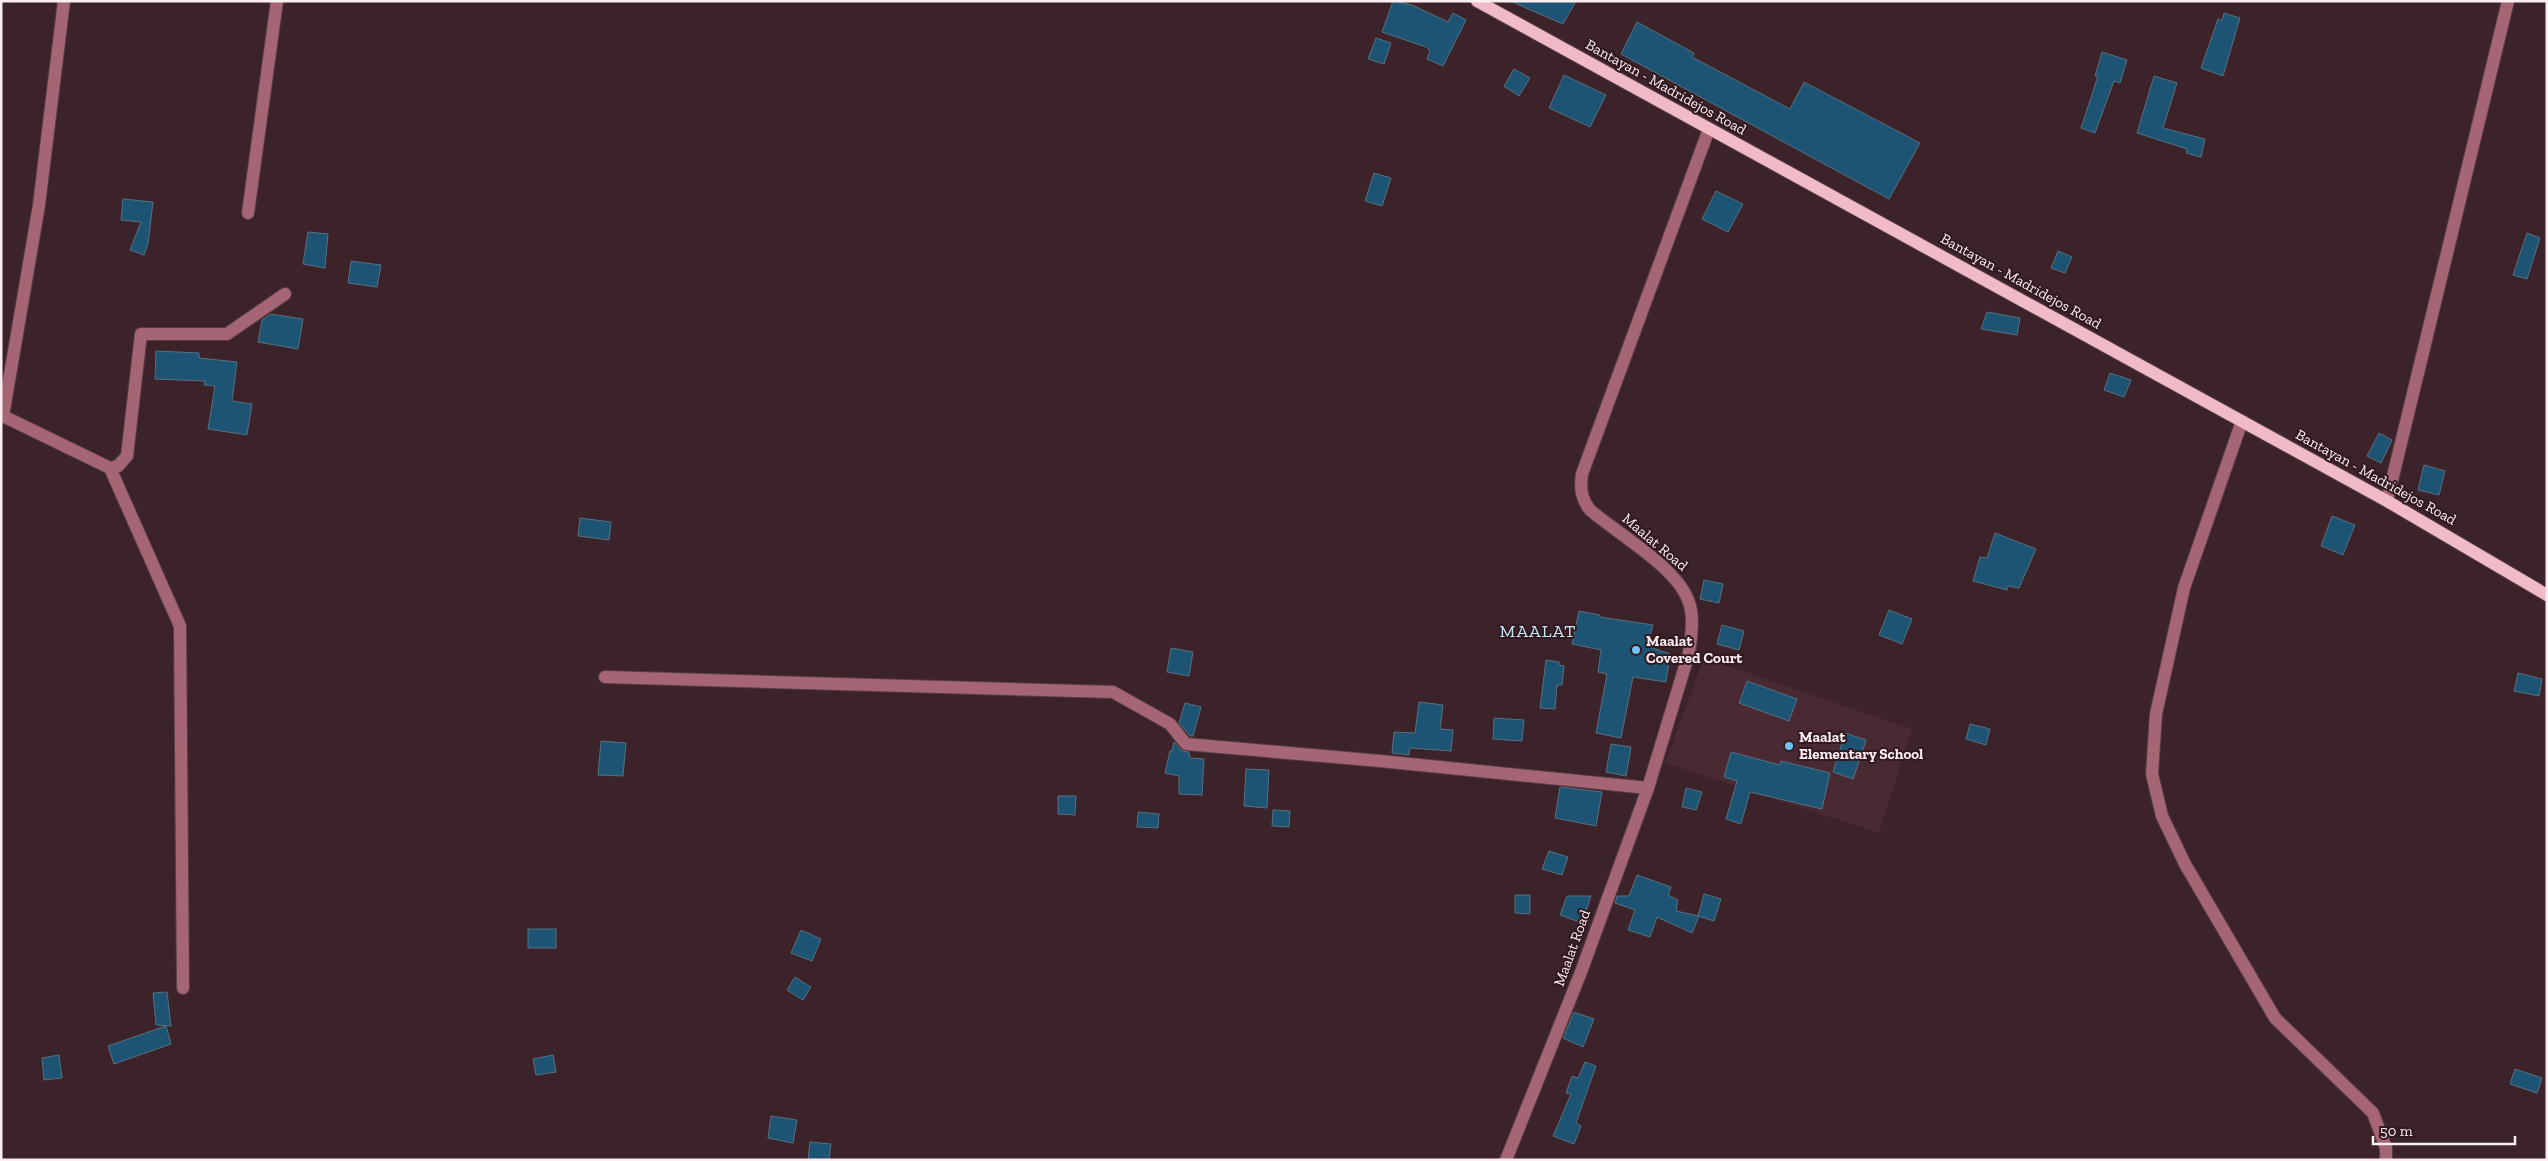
<svg xmlns="http://www.w3.org/2000/svg" width="2548" height="1161" font-family="'Zilla Slab',serif">
<rect width="100%" height="100%" fill="#3c2329"/>
<polygon fill="#492932" points="1704,658 1912,729 1879,833 1665,763"/>
<g fill="#1e5473" stroke="#577081">
<polygon points="1393,1 1412,5 1448,22 1453,13 1466,20 1443,66 1427,59 1430,51 1426,47 1382,32"/>
<polygon points="1510,1 1576,1 1563,24"/>
<polygon points="2224,13 2240,18 2223,76 2201,68 2218,19 2222,21"/>
<polygon points="1637,22 1694,53 1692,57 1790,109 1804,82 1920,143 1889,199 1621,54"/>
<polygon points="1376,38 1391,43 1384,64 1368,59"/>
<polygon points="2102,52 2127,60 2120,83 2114,81 2095,133 2081,128 2098,76 2095,76"/>
<polygon points="1514,69 1530,78 1519,96 1504,86"/>
<polygon points="1564,75 1606,95 1590,127 1549,108"/>
<polygon points="2154,76 2177,83 2163,128 2205,139 2201,157 2186,153 2187,149 2137,133"/>
<polygon points="1374,173 1391,178 1382,206 1365,201"/>
<polygon points="1716,191 1743,204 1728,232 1702,219"/>
<polygon points="123,199 153,202 148,244 144,255 130,250 141,222 121,220"/>
<polygon points="308,232 328,234 325,268 303,264"/>
<polygon points="2527,233 2540,238 2527,279 2513,275"/>
<polygon points="2058,251 2072,257 2065,273 2051,268"/>
<polygon points="351,261 381,265 377,287 348,283"/>
<polygon points="1987,312 2020,318 2017,335 1981,329"/>
<polygon points="271,314 303,319 298,349 258,342 262,320"/>
<polygon points="156,351 199,353 199,358 237,362 232,401 252,404 247,435 208,429 215,386 204,385 205,381 155,379"/>
<polygon points="2110,373 2131,380 2124,397 2104,390"/>
<polygon points="2379,433 2392,440 2381,463 2367,456"/>
<polygon points="2424,465 2445,471 2439,495 2418,490"/>
<polygon points="2332,516 2355,525 2343,555 2321,546"/>
<polygon points="580,518 611,522 609,540 578,536"/>
<polygon points="1995,533 2036,549 2019,588 2008,586 2007,590 1973,581 1980,557 1987,558"/>
<polygon points="1704,580 1723,584 1719,603 1700,599"/>
<polygon points="1889,610 1912,619 1902,644 1879,635"/>
<polygon points="1579,611 1600,615 1600,617 1653,625 1647,646 1670,654 1666,682 1633,677 1621,738 1596,733 1607,674 1598,672 1601,650 1572,644"/>
<polygon points="1722,625 1744,631 1739,650 1717,644"/>
<polygon points="1171,648 1193,652 1189,676 1167,672"/>
<polygon points="1546,660 1559,662 1559,665 1564,666 1562,685 1557,685 1555,709 1540,708"/>
<polygon points="2518,673 2542,679 2539,696 2514,691"/>
<polygon points="1747,681 1797,699 1789,721 1739,703"/>
<polygon points="1419,702 1443,705 1440,729 1453,730 1451,751 1410,748 1409,755 1392,753 1394,732 1415,733"/>
<polygon points="1185,703 1201,707 1193,736 1190,736 1179,723"/>
<polygon points="1494,718 1524,720 1522,741 1493,739"/>
<polygon points="1970,724 1990,729 1986,745 1966,739"/>
<polygon points="1845,733 1866,740 1853,779 1833,772"/>
<polygon points="601,741 626,743 623,776 598,775"/>
<polygon points="1174,742 1182,751 1189,752 1190,758 1204,759 1202,795 1179,794 1179,776 1165,773 1170,751 1172,751"/>
<polygon points="1611,744 1631,747 1626,776 1606,772"/>
<polygon points="1731,752 1780,765 1781,761 1830,773 1822,809 1750,792 1741,824 1726,819 1737,781 1724,777"/>
<polygon points="1246,769 1269,770 1267,808 1244,806"/>
<polygon points="1560,787 1602,792 1596,826 1555,818"/>
<polygon points="1686,788 1702,792 1696,810 1682,807"/>
<polygon points="1058,796 1076,796 1075,815 1058,814"/>
<polygon points="1273,810 1290,811 1289,827 1272,826"/>
<polygon points="1138,812 1159,814 1158,828 1137,827"/>
<polygon points="1549,851 1568,857 1562,875 1542,869"/>
<polygon points="1637,875 1671,887 1668,895 1678,900 1676,911 1699,916 1692,933 1657,917 1650,937 1628,930 1635,910 1615,903 1617,896 1629,896"/>
<polygon points="1704,894 1721,899 1714,921 1698,916"/>
<polygon points="1515,895 1530,895 1530,914 1515,913"/>
<polygon points="1567,896 1591,896 1582,923 1560,915"/>
<rect x="528" y="929" width="28" height="19"/>
<polygon points="801,930 821,939 812,961 791,953"/>
<polygon points="795,977 811,987 803,1000 787,990"/>
<polygon points="167,992 171,1026 156,1025 153,993"/>
<polygon points="1574,1012 1594,1019 1583,1047 1563,1038"/>
<polygon points="166,1026 171,1044 114,1064 108,1046"/>
<polygon points="59,1055 62,1078 44,1080 42,1058"/>
<polygon points="553,1055 556,1072 536,1075 533,1059"/>
<polygon points="1585,1062 1596,1066 1576,1123 1581,1126 1574,1144 1553,1136 1571,1094 1566,1093 1572,1076 1578,1078"/>
<polygon points="2515,1069 2542,1078 2537,1093 2510,1084"/>
<polygon points="771,1116 797,1120 793,1143 768,1138"/>
<polygon points="810,1142 831,1144 829,1160 808,1160"/>
</g>
<g fill="none" stroke-linecap="round" stroke-linejoin="round">
<defs>
<g id="minor">
<polyline points="64,1 39,205 3,416 110,468 118,466 127,456 141,334 227,334 285,294"/>
<polyline points="248,213 277,1"/>
<polyline points="2242,421 2184,588 2156,714 2152,774 2162,816 2185,864 2275,1018 2373,1113 2386,1148 2386,1160"/>
<polyline points="110,468 180,626 183,988"/>
<polyline points="2387,501 2508,1"/>
<polyline points="605,677 1113,692 1170,724 1186,744 1380,761 1648,788"/>
<path d="M1506 1160 1581 972 1648 788 1689 653C1691 637 1695 616 1688 600 1676 567 1618 534 1590 510 1581 498 1580 489 1582 474L1709 129"/>
</g>
<polyline id="major" points="1477,1 2387,501 2547,595"/>
</defs>
<use href="#minor" stroke="#573f45" stroke-width="14"/>
<use href="#major" stroke="#573f45" stroke-width="14"/>
<use href="#minor" stroke="#a56575" stroke-width="12"/>
<use href="#major" stroke="#f0bac6" stroke-width="12"/>
</g>
<g fill="#6fc2f4" stroke="#31191f" stroke-width="2">
<circle cx="1636" cy="650" r="5"/>
<circle cx="1789" cy="746" r="5"/>
</g>
<g text-anchor="middle" stroke-width="4" stroke-linejoin="round" paint-order="stroke">
<g font-size="15" fill="#fdeef1" stroke="#31191f">
<text transform="translate(1666 87) rotate(29)" y="5">Bantayan - Madridejos Road</text>
<text transform="translate(2021 281) rotate(29)" y="5">Bantayan - Madridejos Road</text>
<text transform="translate(2376 477) rotate(29)" y="5">Bantayan - Madridejos Road</text>
<text transform="translate(1655 542) rotate(40)" y="5">Maalat Road</text>
<text transform="translate(1572 948) rotate(-70)" y="5">Maalat Road</text>
</g>
<g font-size="15" font-weight="bold" fill="#fdeef1" stroke="#31191f" text-anchor="start">
<text x="1646" y="646">Maalat<tspan x="1646" dy="17">Covered Court</tspan></text>
<text x="1799" y="742">Maalat<tspan x="1799" dy="17">Elementary School</tspan></text>
</g>
<g font-size="18" letter-spacing="1" fill="#c9e5f8" stroke="#31191f">
<text x="1538" y="637">MAALAT</text>
</g>
</g>
<rect width="2548" height="1161" fill="none" stroke="#fdeef1" stroke-width="5"/>
<path d="M2373 1136v8h142v-8" fill="none" stroke="#fdeef1" stroke-width="2.5"/>
<text x="2380" y="1136" font-size="15" fill="#fdeef1" stroke="#31191f" stroke-width="4" paint-order="stroke">50 m</text>
</svg>
